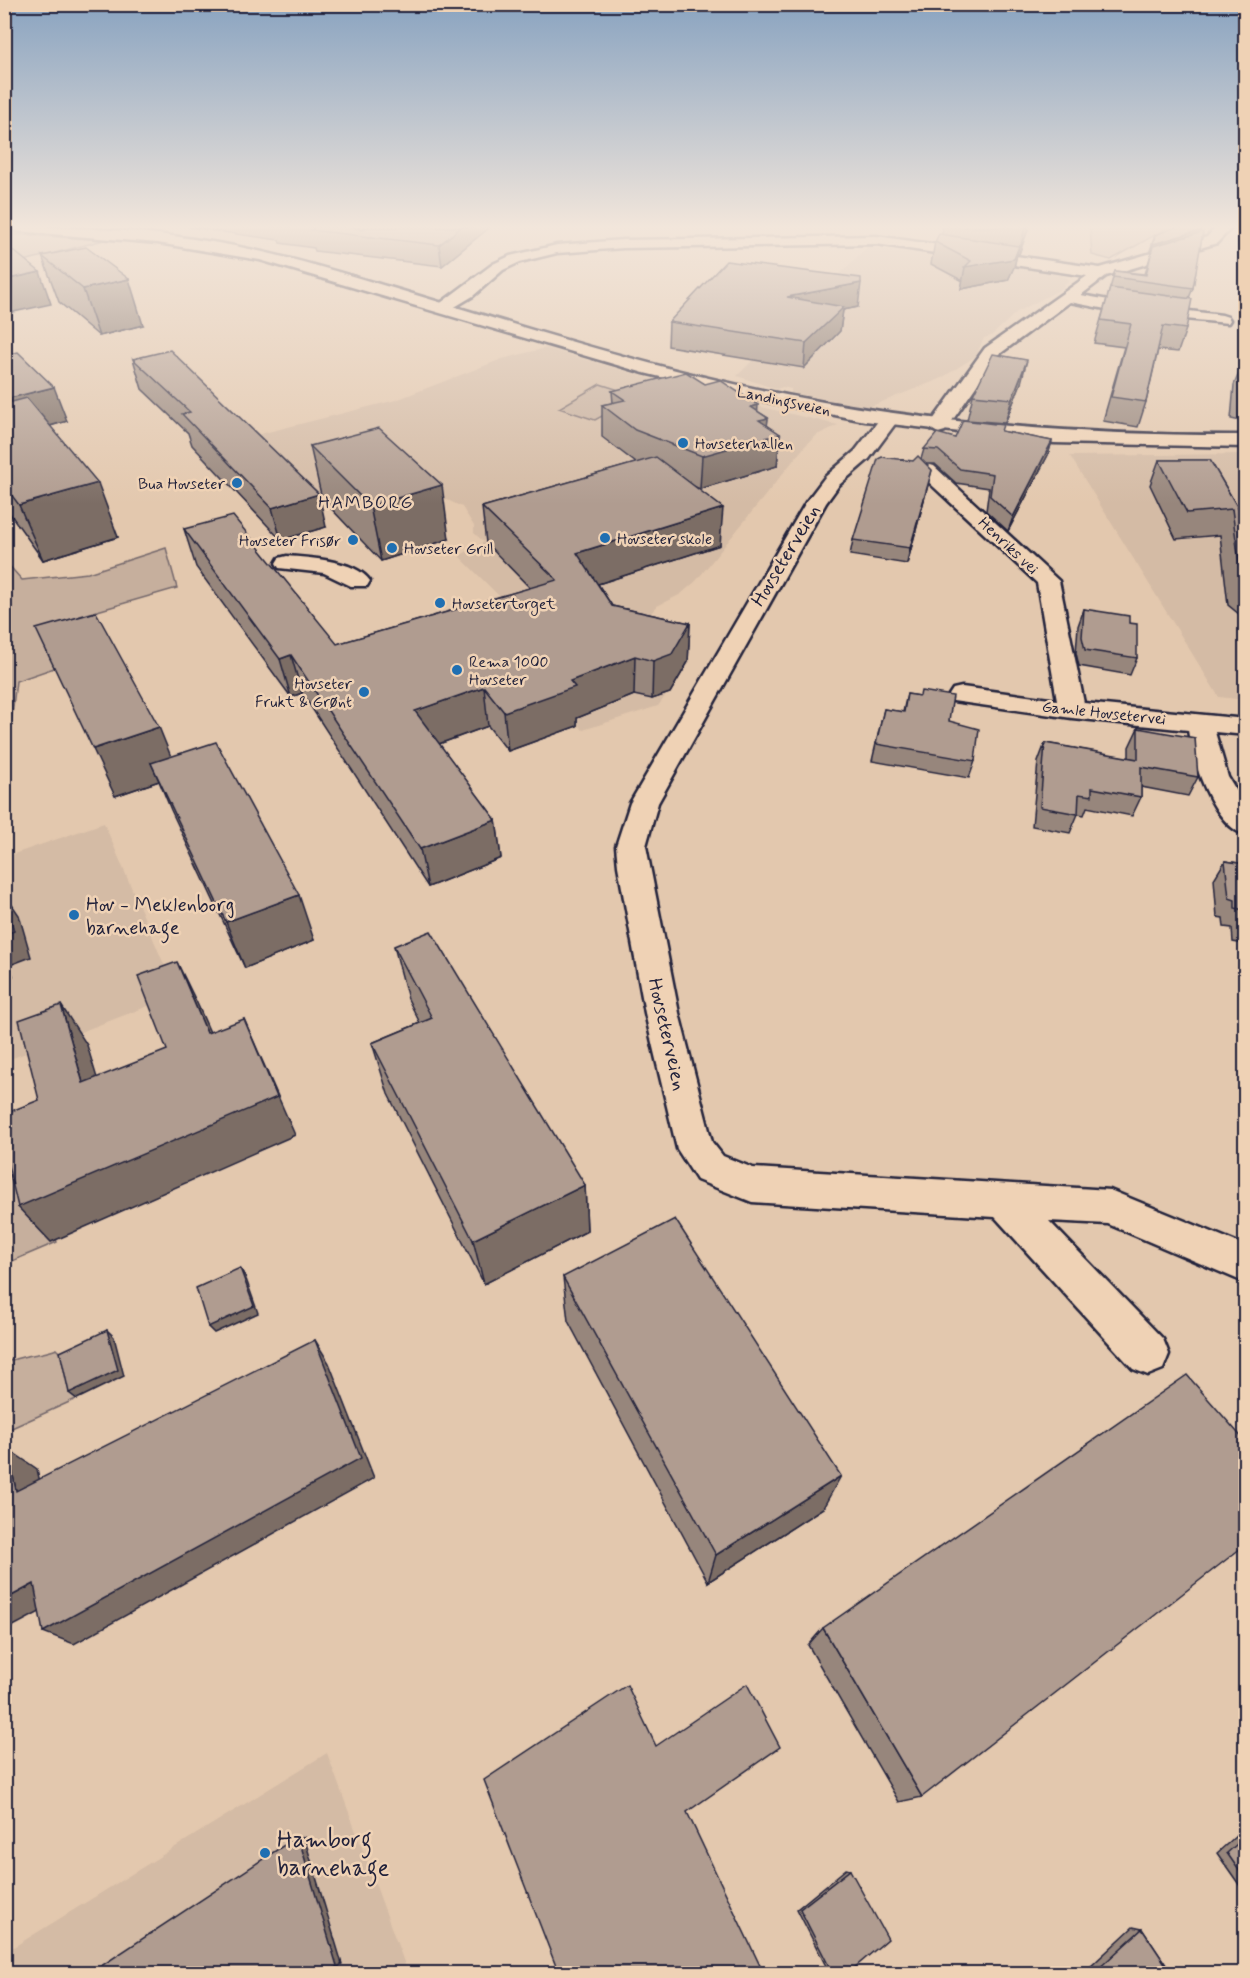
<svg xmlns="http://www.w3.org/2000/svg" width="1250" height="1978" font-family="Mynerve,sans-serif">
<rect width="100%" height="100%" fill="#e3c8ae"/>
<filter id="ink" filterUnits="userSpaceOnUse"><feTurbulence type="fractalNoise" baseFrequency=".0167" numOctaves="2"/><feDisplacementMap in="SourceGraphic" scale="12" xChannelSelector="R" yChannelSelector="G"/><feConvolveMatrix kernelMatrix="1 2 1 2 8 2 1 2 1" color-interpolation-filters="sRGB"/></filter>
<g filter="url(#ink)">
<g fill="#d4bba5">
<polygon points="867,247 1042,269 1057,272 1070,280 1061,289 1017,312 991,336 984,338 978,351 981,353 940,379 869,407 791,393 791,389 783,387 776,389 737,376"/>
<polygon points="546,348 694,391 838,425 817,435 805,446 696,581 681,594 657,606 624,644 691,661 658,706 583,730 563,710 492,617 499,596 459,556 484,542 474,533 474,526 462,507 392,473 318,495 248,437 396,400 502,359"/>
<polygon points="1245,454 1245,700 1219,697 1070,456"/>
<polygon points="104,823 177,995 5,1061 5,857"/>
<polygon points="327,1753 408,1973 5,1973 4,1953"/>
</g>
<g fill="#c6af9d" stroke="#74686c" stroke-width="1.5">
<polygon points="1090,227 1169,227 1111,260 1092,255"/>
<polygon points="5,234 104,240 5,266"/>
<polygon points="600,384 638,396 595,420 559,408"/>
<polygon points="166,548 177,588 80,616 95,654 16,681 5,776 5,561 22,580 88,573"/>
<polygon points="29,1154 57,1242 5,1264 5,1164"/>
<path d="M57 1349 64 1356 76 1399 5 1431V1363C22 1354 39 1356 57 1349Z"/>
</g>
<g fill="none" stroke-linecap="round" stroke-linejoin="round">
<defs>
<g id="street">
<polygon points="1216,227 1232,227 1217,243 1106,276 1081,295 1131,304 1222,315 1228,317 1230,320 1228,323 1131,314 1070,302 997,356 945,431 938,433 928,427 985,348 1087,276 876,244 623,248 557,253 520,262 503,270 473,296 448,311 436,311 434,308 493,264 510,256 557,245 623,240 876,236 1100,268 1207,237"/>
<polygon points="889,414 898,420 869,459 839,485 826,503 658,803 646,846 679,1013 712,1142 723,1156 753,1168 1110,1190 1246,1246 1246,1283 1108,1224 1049,1221 1163,1339 1169,1354 1163,1369 1148,1375 1133,1369 995,1217 752,1202 697,1180 677,1149 645,1013 618,866 616,846 630,803 806,502 825,477 855,451 882,416"/>
<path d="M927 464 934 466 1059 581 1084 703 1246 719V735L1215 732 1228 777 1246 806V835C1213 826 1192 760 1188 730L1072 718 953 701 949 695 953 689 962 687 1057 700 1037 583 920 474 917 470 920 466Z"/>
<path d="M287 556C310 558 356 560 370 581L367 586H351L324 573 279 568 276 563 279 558Z"/>
</g>
<path id="secondary" d="M10 227C78 227 145 230 212 242 274 252 335 271 396 289 497 319 597 351 700 376 879 420 1061 436 1246 435V447L1054 443 865 421 739 396 644 373 260 260 158 243 17 231Z"/>
</defs>
<use href="#street" stroke="#22223b" stroke-width="5"/>
<use href="#secondary" stroke="#22223b" stroke-width="5"/>
<use href="#street" fill="#efd2b5" fill-rule="evenodd"/>
<use href="#secondary" fill="#efd2b5" fill-rule="evenodd"/>
</g>
<g fill="#97867c" stroke="#22223b" stroke-width="1.5">
<polygon points="188,227 490,227 442,266 315,251 314,248 280,243 279,240"/>
<polygon points="943,227 1029,227 1019,254 1017,254 1014,267 1008,280 961,289 963,281 931,264 935,242 942,234"/>
<polygon points="1200,233 1193,288 1189,298 1186,329 1178,352 1158,350 1146,402 1138,427 1103,421 1124,347 1094,343 1115,271 1145,274 1152,251 1150,251 1155,235"/>
<polygon points="42,256 143,325 99,336 59,302"/>
<polygon points="858,307 843,310 840,331 804,368 668,346 669,322"/>
<polygon points="4,353 67,421 50,426 118,537 43,560 6,508 4,508"/>
<polygon points="133,359 326,527 281,540 192,445 188,433 142,389"/>
<polygon points="1244,361 1245,361 1245,422 1231,419 1234,385"/>
<polygon points="1021,383 1005,423 967,420 973,395"/>
<polygon points="705,384 758,412 768,418 767,425 780,434 777,466 700,489 693,486 720,545 598,584 612,606 690,623 688,662 670,693 652,699 634,695 577,718 577,726 508,751 488,726 439,744 496,820 501,858 428,887 302,693 291,697 196,567 184,529 337,644 530,588 486,543 482,507 636,463 602,437 602,405 613,403 612,391"/>
<polygon points="1001,431 1052,441 1048,455 1008,531 986,511 989,488 956,483 935,464 925,464 928,485 907,564 850,555 853,540 913,461 921,459 924,449 955,438"/>
<polygon points="310,446 449,539 381,561 322,499"/>
<polygon points="1159,460 1210,460 1245,520 1245,619 1228,605 1220,535 1176,539 1150,485"/>
<polygon points="1084,609 1129,623 1137,658 1130,675 1079,666 1076,653 1078,626"/>
<polygon points="907,694 920,696 949,721 975,761 969,778 872,761 884,709 903,712"/>
<polygon points="1138,728 1198,777 1188,796 1141,787 1141,797 1132,816 1087,807 1084,815 1078,814 1070,833 1032,826 1038,762 1045,743 1129,758 1129,747"/>
<polygon points="171,757 314,940 245,968 171,810 159,781 115,796"/>
<polygon points="1225,861 1245,864 1245,944 1233,942 1232,928 1224,927 1223,918 1217,917 1214,879"/>
<polygon points="394,946 585,1185 587,1231 484,1284 388,1094 372,1043 420,1023 408,999"/>
<polygon points="563,1277 823,1508 708,1582 568,1321"/>
<polygon points="823,1628 922,1797 899,1802 808,1645"/>
<polygon points="1245,1828 1245,1893 1217,1853"/>
<polygon points="846,1869 850,1870 847,1974 830,1974 797,1909"/>
<polygon points="1133,1927 1142,1929 1172,1974 1091,1974 1088,1969"/>
</g>
<g fill="#7b6d65" stroke="#22223b" stroke-width="1.5">
<polygon points="461,227 490,227 442,266 439,245"/>
<polygon points="1025,227 1029,227 1019,254"/>
<polygon points="1201,230 1198,237 1150,251 1153,244"/>
<polygon points="1019,246 1014,267 1008,280 961,289 965,267"/>
<polygon points="40,272 51,304 4,314 4,280"/>
<polygon points="129,279 143,325 99,336 83,289"/>
<polygon points="861,283 858,307 843,310 840,331 804,368 806,343 787,297"/>
<polygon points="1027,360 1021,383 1005,423 1012,399"/>
<polygon points="54,387 67,421 25,433 10,398"/>
<polygon points="758,405 756,436 751,407"/>
<polygon points="768,418 766,438 780,434 777,466 700,489 702,456 759,420"/>
<polygon points="1052,441 1048,455 1008,531 1013,517"/>
<polygon points="932,470 928,485 907,564 910,548"/>
<polygon points="98,483 118,537 43,560 19,505"/>
<polygon points="442,485 449,539 381,561 370,506"/>
<polygon points="319,494 326,527 281,540 272,508"/>
<polygon points="723,508 720,545 579,590 577,553"/>
<polygon points="690,623 688,662 670,693 652,699 653,661"/>
<polygon points="291,655 302,693 291,697 280,659"/>
<polygon points="635,656 634,695 577,718 577,726 508,751 504,712 570,681"/>
<polygon points="484,687 488,726 422,750 415,711"/>
<polygon points="159,727 178,774 151,763 159,781 115,796 93,749"/>
<polygon points="496,820 501,858 428,887 420,849"/>
<polygon points="4,893 19,915 31,957 10,965 13,976 4,979"/>
<polygon points="299,895 314,940 245,968 226,922"/>
<polygon points="177,962 197,1003 228,1073 207,1033"/>
<polygon points="61,1005 87,1045 110,1121 83,1083"/>
<polygon points="244,1019 295,1135 51,1242 18,1207"/>
<polygon points="585,1185 587,1231 484,1284 473,1240"/>
<polygon points="240,1268 245,1276 258,1313 214,1333 208,1327"/>
<polygon points="107,1330 114,1337 124,1376 77,1399 69,1393"/>
<polygon points="315,1340 329,1363 374,1478 74,1644 43,1632"/>
<polygon points="8,1449 37,1469 46,1509 16,1491"/>
<polygon points="841,1476 823,1508 708,1582 716,1555"/>
<polygon points="34,1584 64,1599 4,1631 4,1600"/>
<polygon points="298,1836 304,1837 342,1964 329,1974 326,1974"/>
</g>
<g fill="#b09c90" stroke="#22223b" stroke-width="1.5">
<polygon points="312,227 351,227 363,230 367,227 461,227 439,245 311,230 314,228"/>
<polygon points="1176,227 1201,227 1201,230 1153,244 1155,235"/>
<polygon points="1203,232 1193,288 1113,277 1115,271 1146,275 1153,246"/>
<polygon points="939,234 1019,246 1014,259 965,267 971,261 935,242"/>
<polygon points="4,244 5,244 40,272 4,280"/>
<polygon points="86,247 129,279 83,289 42,256"/>
<polygon points="726,261 861,278 861,283 787,297 844,307 806,343 669,322"/>
<polygon points="1110,288 1192,299 1186,329 1163,326 1146,402 1111,397 1131,324 1101,320"/>
<polygon points="170,350 319,494 272,508 182,414 190,412 133,359"/>
<polygon points="18,352 54,387 10,398 4,392 4,353 6,355"/>
<polygon points="993,354 1027,360 1012,399 973,395"/>
<polygon points="1244,361 1245,361 1245,396 1241,395"/>
<polygon points="686,372 705,384 720,380 758,405 751,407 768,418 759,420 780,434 702,456 635,430 602,405 625,400 612,391"/>
<polygon points="27,398 98,483 19,505 4,485 4,404"/>
<polygon points="963,420 1003,425 1001,431 1052,441 1013,517 990,496 993,474 960,469 938,450 924,449 937,433 955,438"/>
<polygon points="379,428 442,485 370,506 310,446"/>
<polygon points="918,456 932,470 910,548 853,540 878,459 882,457 913,461"/>
<polygon points="656,457 723,508 577,553 612,606 690,623 672,654 653,661 635,656 570,681 575,687 504,712 484,687 415,711 496,820 420,849 291,655 280,659 184,529 233,516 337,644 557,580 482,507"/>
<polygon points="1159,460 1210,460 1245,520 1245,582 1241,578 1232,509 1187,513"/>
<polygon points="1084,609 1129,616 1129,623 1137,624 1137,658 1085,650 1082,637"/>
<polygon points="96,612 159,727 93,749 36,629"/>
<polygon points="921,691 953,696 949,721 979,729 975,761 876,744 884,709 904,712 907,694 920,696"/>
<polygon points="1138,728 1195,738 1198,777 1141,767 1141,797 1092,788 1092,796 1079,794 1078,814 1040,807 1045,743 1138,759"/>
<polygon points="216,742 299,895 226,922 151,763"/>
<polygon points="1225,861 1245,864 1245,924 1244,910 1235,908 1235,900 1229,898"/>
<polygon points="4,898 14,931 4,935"/>
<polygon points="431,931 585,1185 473,1240 372,1043 432,1018 394,946"/>
<polygon points="177,962 207,1033 244,1019 277,1097 18,1207 4,1149 4,1114 39,1100 19,1020 61,1005 83,1083 167,1050 138,976"/>
<polygon points="675,1219 841,1476 716,1555 563,1277"/>
<polygon points="240,1268 254,1306 208,1327 196,1288"/>
<polygon points="107,1330 118,1370 69,1393 60,1352"/>
<polygon points="315,1340 361,1458 43,1632 34,1584 4,1600 4,1451 8,1449 16,1491"/>
<polygon points="1187,1375 1245,1441 1245,1545 922,1797 823,1628"/>
<polygon points="747,1684 780,1747 687,1812 764,1974 559,1974 484,1780 627,1685 656,1746"/>
<polygon points="298,1836 337,1966 326,1974 89,1974"/>
<polygon points="1245,1837 1245,1879 1227,1853"/>
<polygon points="850,1870 888,1939 847,1974 833,1974 800,1909"/>
<polygon points="1142,1929 1172,1974 1098,1974 1096,1971"/>
</g>
</g>
<linearGradient id="sky" x2="0" y2="1"><stop stop-color="#89a3c0"/><stop offset="0.45" stop-color="#f2e6db"/><stop offset="1" stop-color="#f2e6db" stop-opacity="0"/></linearGradient>
<rect width="1250" height="504" fill="url(#sky)"/>
<g fill="#1f6fb2" stroke="#efd2b5" stroke-width="2">
<circle cx="683" cy="443" r="6"/>
<circle cx="237" cy="483" r="6"/>
<circle cx="605" cy="538" r="6"/>
<circle cx="353" cy="540" r="6"/>
<circle cx="392" cy="548" r="6"/>
<circle cx="440" cy="603" r="6"/>
<circle cx="457" cy="670" r="6"/>
<circle cx="364" cy="692" r="6"/>
<circle cx="74" cy="915" r="6"/>
<circle cx="265" cy="1853" r="6"/>
</g>
<g text-anchor="middle" stroke-width="5" stroke-linejoin="round" paint-order="stroke">
<g font-size="16" fill="#22223b" stroke="#efd2b5">
<text transform="translate(784 400) rotate(12)" y="6">Landingsveien</text>
<text transform="translate(1009 545) rotate(43)" y="6">Henriks vei</text>
<text transform="translate(1104 712) rotate(6)" y="6">Gamle Hovsetervei</text>
</g>
<g font-size="16" fill="#22223b" stroke="#efd2b5" text-anchor="start">
<text x="695" y="449">Hovseterhallen</text>
<text x="225" y="489" text-anchor="end">Bua Hovseter</text>
<text x="617" y="544">Hovseter skole</text>
<text x="341" y="546" text-anchor="end">Hovseter Frisør</text>
<text x="404" y="554">Hovseter Grill</text>
<text x="452" y="609">Hovsetertorget</text>
<text x="469" y="667">Rema 1000<tspan x="469" dy="18">Hovseter</tspan></text>
<text x="352" y="689" text-anchor="end">Hovseter<tspan x="352" dy="18">Frukt &amp; Grønt</tspan></text>
</g>
<g font-size="18" letter-spacing="1.5" fill="#22223b" stroke="#efd2b5">
<text x="366" y="508">HAMBORG</text>
</g>
<g font-size="20" fill="#22223b" stroke="#efd2b5">
<text transform="translate(785 555) rotate(-59)" y="7">Hovseterveien</text>
<text transform="translate(668 1034) rotate(77)" y="7">Hovseterveien</text>
</g>
<g font-size="20" fill="#22223b" stroke="#efd2b5" text-anchor="start">
<text x="86" y="911">Hov - Meklenborg<tspan x="86" dy="23">barnehage</tspan></text>
</g>
<g font-size="24" fill="#22223b" stroke="#efd2b5" text-anchor="start">
<text x="277" y="1847">Hamborg<tspan x="277" dy="28">barnehage</tspan></text>
</g>
</g>
<rect width="1250" height="1978" fill="none" stroke="#efd2b5" stroke-width="24"/>
<rect x="12" y="12" width="1226" height="1954" fill="none" stroke="#22223b" stroke-width="2" filter="url(#ink)"/>
</svg>
